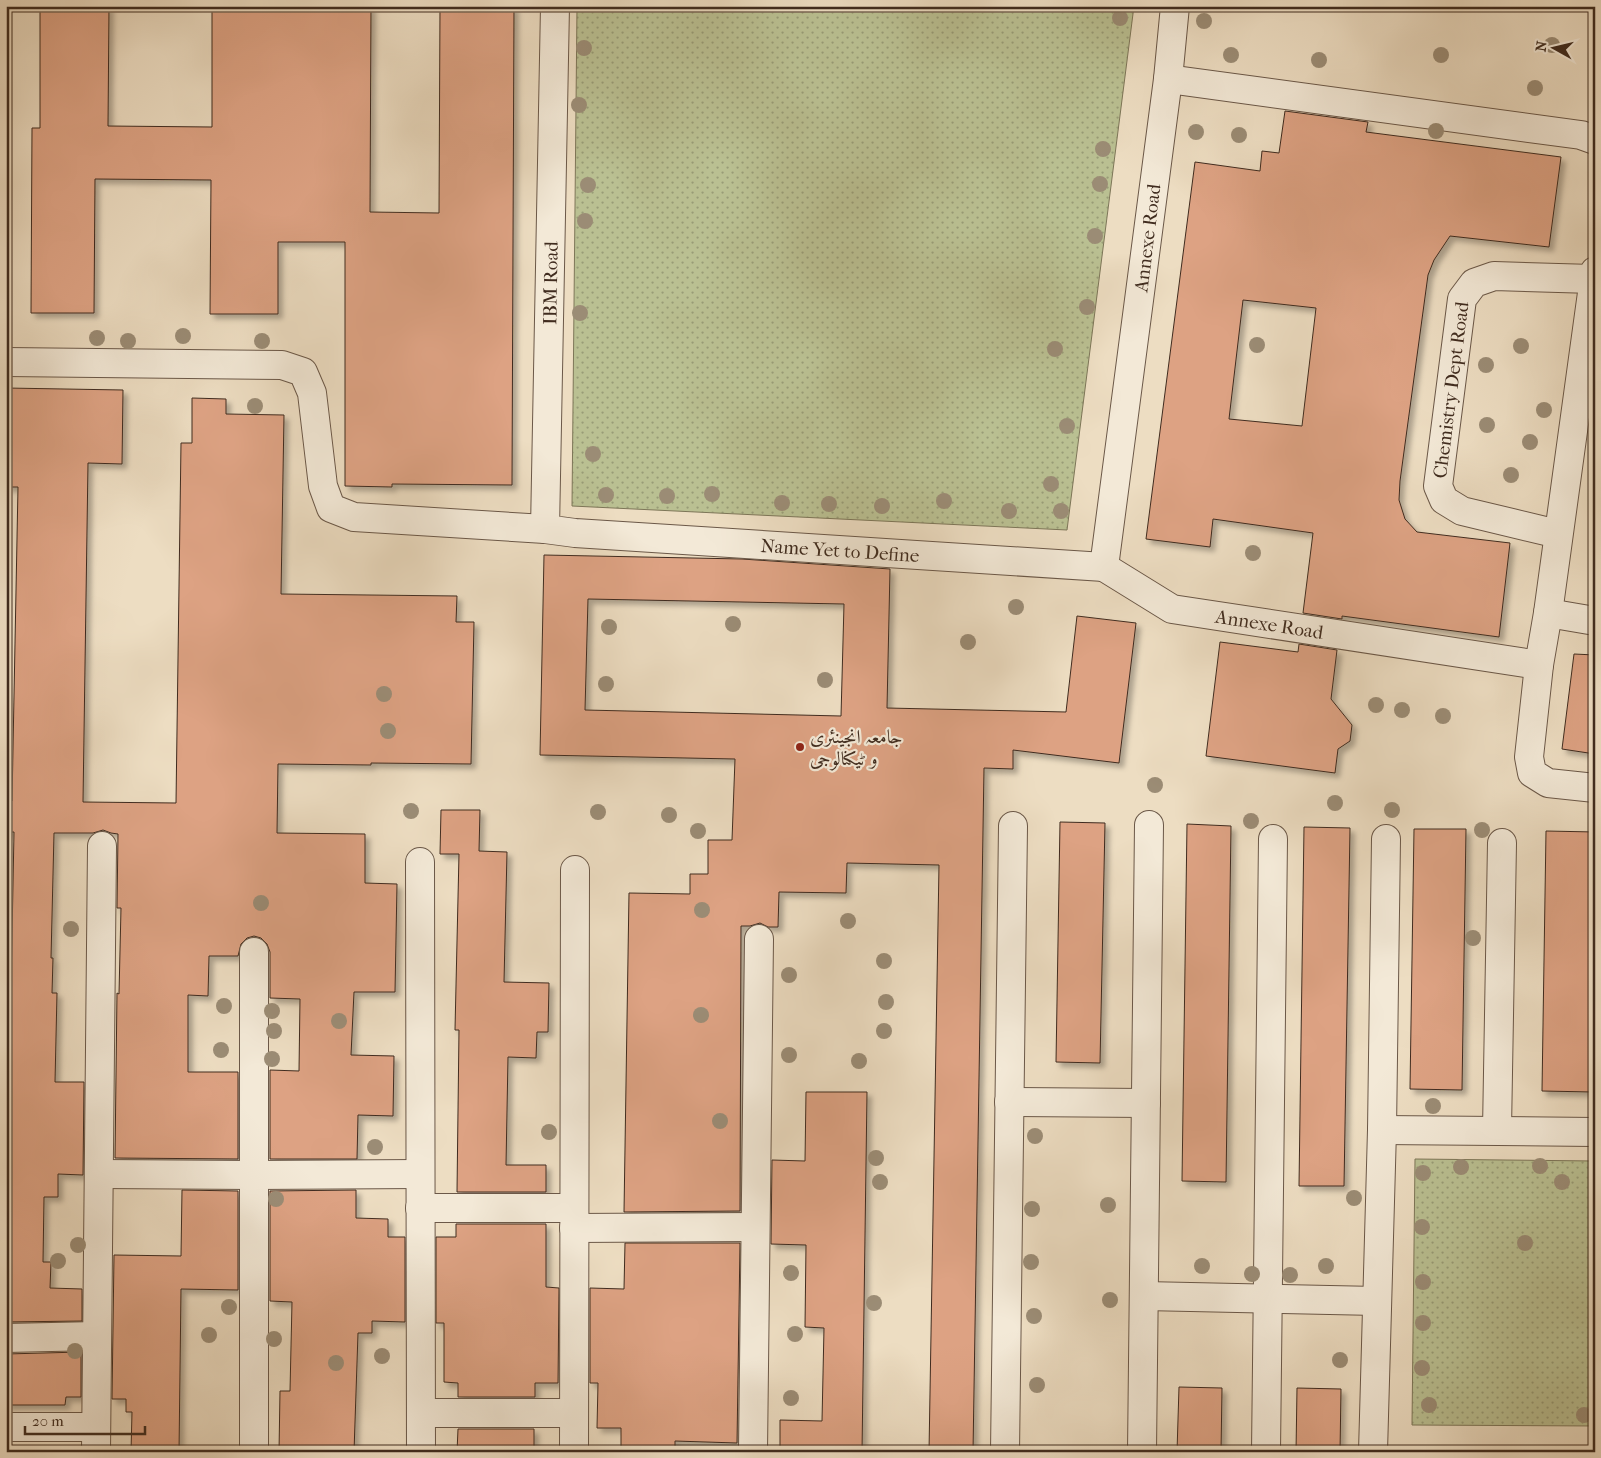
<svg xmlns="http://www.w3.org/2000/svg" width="1601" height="1458" font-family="'IM FELL French Canon',Amiri,serif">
<defs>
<pattern id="grass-dots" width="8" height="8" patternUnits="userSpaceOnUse" patternTransform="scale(1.25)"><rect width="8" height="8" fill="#bac092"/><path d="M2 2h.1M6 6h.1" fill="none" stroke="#999c77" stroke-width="1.8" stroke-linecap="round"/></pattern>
<filter id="shadow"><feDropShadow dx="4.5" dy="4.5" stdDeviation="2.5" flood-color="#0004"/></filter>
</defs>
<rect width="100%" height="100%" fill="#edddc2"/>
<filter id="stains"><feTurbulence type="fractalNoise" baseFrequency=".004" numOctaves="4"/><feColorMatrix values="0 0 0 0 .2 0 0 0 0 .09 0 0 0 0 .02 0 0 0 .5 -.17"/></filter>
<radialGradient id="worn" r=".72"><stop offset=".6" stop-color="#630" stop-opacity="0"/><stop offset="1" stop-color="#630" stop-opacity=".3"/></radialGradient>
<g fill="url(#grass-dots)" stroke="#7d7658">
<polygon points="577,6 1134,6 1067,530 572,506"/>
<polygon points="1415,1159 1595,1161 1595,1426 1412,1425"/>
</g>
<g fill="#dda283" stroke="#402c1f" fill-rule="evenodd" filter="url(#shadow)">
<polygon points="40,6 109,6 108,126 212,127 212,6 371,6 370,212 439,213 440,6 514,6 512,485 392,484 392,487 345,486 345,242 278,242 278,314 210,314 211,180 95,179 94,313 31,313 32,128 40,128"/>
<path d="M1285 111 1368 122 1366 132 1561 157 1549 247 1450 236 1434 260 1428 275 1400 481 1399 500 1405 519 1417 532 1510 543 1499 637 1342 616V619L1303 613 1313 533 1213 519 1210 547 1146 539 1195 162 1260 171 1262 151 1279 153ZM1243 300 1316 308 1302 426 1229 419Z"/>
<polygon points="6,388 123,390 122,464 88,463 83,802 176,803 181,443 192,443 192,398 226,399 226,414 284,415 281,594 457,596 456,622 474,622 471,764 371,763 371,765 278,764 277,833 365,834 365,883 397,884 395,992 354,992 351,1055 394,1056 393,1116 358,1115 357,1159 270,1159 270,1070 299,1071 300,999 270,998 270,952 267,944 261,938 254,936 247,938 241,944 238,956 209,956 208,996 188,995 188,1072 238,1072 238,1159 115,1158 117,993 119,994 121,908 117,908 118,834 111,833 103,830 93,833 54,833 51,958 53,958 52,993 57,993 55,1082 84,1082 83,1175 58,1174 58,1197 44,1197 43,1262 51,1262 50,1288 82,1289 82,1321 6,1322 6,1037 10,1038 14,832 6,832 6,801 12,801 18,487 6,487"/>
<path d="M544 555 742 559 890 569 887 708 1066 712 1077 616 1136 623 1119 763 1013 750V769L984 768 973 1452H929L939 865 847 863 846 893 779 892 778 927H768L760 923 750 926H741L740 1211 624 1212 629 893 690 894V874H708V840H732L735 759 540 755ZM588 599 844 604 841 716 585 710Z"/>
<polygon points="1220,642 1298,652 1299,644 1337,650 1331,699 1352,725 1350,741 1338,749 1335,773 1206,756"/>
<polygon points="1574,654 1595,655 1595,754 1562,749"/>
<polygon points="441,810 480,810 479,851 507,852 504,982 549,983 548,1032 537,1032 536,1058 508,1057 506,1165 546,1165 546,1192 457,1192 459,1030 455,1030 459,854 440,854"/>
<polygon points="1060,822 1105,823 1100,1063 1056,1062"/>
<polygon points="1187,824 1231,826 1226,1182 1182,1181"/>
<polygon points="1304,827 1350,828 1344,1186 1299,1186"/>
<polygon points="1414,829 1466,829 1462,1090 1410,1089"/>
<polygon points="1546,831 1595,832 1593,1092 1542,1091"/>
<polygon points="806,1092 867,1092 862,1452 780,1452 780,1420 822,1421 824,1328 805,1327 806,1245 771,1244 772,1160 805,1161"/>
<polygon points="182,1190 238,1191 238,1290 181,1289 179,1452 131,1452 132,1412 126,1412 126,1399 112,1399 114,1255 181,1256"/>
<polygon points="356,1190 356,1218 388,1219 388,1237 405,1237 405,1322 372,1321 372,1333 358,1333 354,1452 279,1452 280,1391 290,1391 292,1302 270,1301 270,1191"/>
<polygon points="456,1224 546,1224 546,1287 559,1288 558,1383 535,1383 535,1397 458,1397 458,1383 444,1382 444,1323 436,1323 436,1237 456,1237"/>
<polygon points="625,1243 740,1243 737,1443 675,1441 675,1452 621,1452 621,1428 597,1428 598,1383 590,1383 590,1288 624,1289"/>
<polygon points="81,1352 81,1397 66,1397 65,1405 6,1405 6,1354"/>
<polygon points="1179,1387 1222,1388 1221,1452 1177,1452"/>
<polygon points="1297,1388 1341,1389 1340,1452 1296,1452"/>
<polygon points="458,1429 534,1429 534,1451 457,1452"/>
</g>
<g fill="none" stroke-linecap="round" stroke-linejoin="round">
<defs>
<g id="minor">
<path id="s1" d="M555 6 545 529 575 533 1104 567"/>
<path id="s2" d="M1175 6 1168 79 1104 567 1172 609 1539 665 1548 613 1595 271"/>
<polyline points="1168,79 1581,135 1595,140"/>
<polyline points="6,362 282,365 303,372 312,393 323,486 331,508 354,517 545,529"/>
<path id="s3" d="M1558 534 1462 511 1444 500 1438 486 1462 299 1474 283 1494 276 1593 279"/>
<polyline points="1548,613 1595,621"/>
<polyline points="1539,665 1529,757 1532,773 1548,783 1595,788"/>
<polyline points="420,862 421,1452"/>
<polyline points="1009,1102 1146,1103"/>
<polyline points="1382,1130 1595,1132"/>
<polyline points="1497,1130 1502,843"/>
<polyline points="100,1174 253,1175 420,1174"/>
<polyline points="420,1208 574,1208"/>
<polyline points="574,1228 755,1227"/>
<polyline points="1144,1296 1377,1301"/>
<polyline points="6,1338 97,1336"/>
<polyline points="421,1413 574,1413"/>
<polyline points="6,1427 96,1427"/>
<polyline points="96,1452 102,846"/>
<polyline points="254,1452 254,952"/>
<polyline points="574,1452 575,870"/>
<polyline points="753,1452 759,939"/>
<polyline points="1005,1452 1013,826"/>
<polyline points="1142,1452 1149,825"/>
<polyline points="1266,1452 1273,839"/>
<polyline points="1373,1452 1382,1130 1386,839"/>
</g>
</defs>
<use href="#minor" stroke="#6b5848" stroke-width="30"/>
<use href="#minor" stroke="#f3e9d7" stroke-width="28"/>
</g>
<g fill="#9b8c75">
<circle cx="1120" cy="18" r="8"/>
<circle cx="1204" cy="21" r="8"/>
<circle cx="1552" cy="45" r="8"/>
<circle cx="584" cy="48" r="8"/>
<circle cx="1231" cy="55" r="8"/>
<circle cx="1441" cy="55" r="8"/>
<circle cx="1319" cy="60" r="8"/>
<circle cx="1535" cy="88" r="8"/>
<circle cx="579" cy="105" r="8"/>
<circle cx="1436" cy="131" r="8"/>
<circle cx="1196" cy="132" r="8"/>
<circle cx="1239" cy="135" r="8"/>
<circle cx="1103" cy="149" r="8"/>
<circle cx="1100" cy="184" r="8"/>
<circle cx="588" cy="185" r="8"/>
<circle cx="585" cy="221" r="8"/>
<circle cx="1095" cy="236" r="8"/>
<circle cx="1087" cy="307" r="8"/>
<circle cx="580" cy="313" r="8"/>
<circle cx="183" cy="336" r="8"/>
<circle cx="97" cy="338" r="8"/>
<circle cx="128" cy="341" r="8"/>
<circle cx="262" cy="341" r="8"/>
<circle cx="1257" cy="345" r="8"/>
<circle cx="1521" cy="346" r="8"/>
<circle cx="1055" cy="349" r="8"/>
<circle cx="1486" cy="365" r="8"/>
<circle cx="255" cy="406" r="8"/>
<circle cx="1544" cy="410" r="8"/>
<circle cx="1487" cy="425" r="8"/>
<circle cx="1067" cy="426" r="8"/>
<circle cx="1530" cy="442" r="8"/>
<circle cx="593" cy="454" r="8"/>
<circle cx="1511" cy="475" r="8"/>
<circle cx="1051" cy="484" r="8"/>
<circle cx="712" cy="494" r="8"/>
<circle cx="606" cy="495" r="8"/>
<circle cx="667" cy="496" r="8"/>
<circle cx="944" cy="501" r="8"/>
<circle cx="782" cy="503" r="8"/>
<circle cx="829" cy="504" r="8"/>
<circle cx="882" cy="506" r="8"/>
<circle cx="1009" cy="511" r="8"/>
<circle cx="1061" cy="511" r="8"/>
<circle cx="1253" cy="553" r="8"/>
<circle cx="1016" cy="607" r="8"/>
<circle cx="733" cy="624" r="8"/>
<circle cx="609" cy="627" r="8"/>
<circle cx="968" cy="642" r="8"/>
<circle cx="825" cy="680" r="8"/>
<circle cx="606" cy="684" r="8"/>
<circle cx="384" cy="694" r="8"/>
<circle cx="1376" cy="705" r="8"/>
<circle cx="1402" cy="710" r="8"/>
<circle cx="1443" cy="716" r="8"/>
<circle cx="388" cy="731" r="8"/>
<circle cx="1155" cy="785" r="8"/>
<circle cx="1335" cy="803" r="8"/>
<circle cx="1392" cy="810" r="8"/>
<circle cx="411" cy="811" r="8"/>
<circle cx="598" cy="812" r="8"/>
<circle cx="669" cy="815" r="8"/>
<circle cx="1251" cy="821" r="8"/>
<circle cx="1482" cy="830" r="8"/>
<circle cx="698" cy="831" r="8"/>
<circle cx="261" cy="903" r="8"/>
<circle cx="702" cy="910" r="8"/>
<circle cx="848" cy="921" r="8"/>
<circle cx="71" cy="929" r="8"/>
<circle cx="1473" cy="938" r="8"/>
<circle cx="884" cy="961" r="8"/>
<circle cx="789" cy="975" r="8"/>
<circle cx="886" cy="1002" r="8"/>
<circle cx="224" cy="1006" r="8"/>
<circle cx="272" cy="1011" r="8"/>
<circle cx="701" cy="1015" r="8"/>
<circle cx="339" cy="1021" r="8"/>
<circle cx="274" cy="1031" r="8"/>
<circle cx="884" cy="1031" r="8"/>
<circle cx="221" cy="1050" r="8"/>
<circle cx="789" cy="1055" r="8"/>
<circle cx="272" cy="1059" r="8"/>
<circle cx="859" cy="1061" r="8"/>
<circle cx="1433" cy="1106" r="8"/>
<circle cx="720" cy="1121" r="8"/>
<circle cx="549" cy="1132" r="8"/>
<circle cx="1035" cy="1136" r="8"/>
<circle cx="375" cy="1147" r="8"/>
<circle cx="876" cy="1158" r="8"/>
<circle cx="1540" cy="1166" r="8"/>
<circle cx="1461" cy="1167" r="8"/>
<circle cx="1423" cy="1173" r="8"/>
<circle cx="880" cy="1182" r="8"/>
<circle cx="1562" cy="1182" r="8"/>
<circle cx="1354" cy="1198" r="8"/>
<circle cx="276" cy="1199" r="8"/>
<circle cx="1108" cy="1205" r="8"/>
<circle cx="1032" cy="1209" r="8"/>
<circle cx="1422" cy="1227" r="8"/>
<circle cx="1525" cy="1243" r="8"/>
<circle cx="78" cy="1245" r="8"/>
<circle cx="58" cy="1261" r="8"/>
<circle cx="1031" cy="1262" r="8"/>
<circle cx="1202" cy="1266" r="8"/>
<circle cx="1326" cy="1266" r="8"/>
<circle cx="791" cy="1273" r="8"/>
<circle cx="1252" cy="1274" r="8"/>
<circle cx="1290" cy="1275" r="8"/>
<circle cx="1423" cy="1282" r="8"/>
<circle cx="1110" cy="1300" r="8"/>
<circle cx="874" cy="1303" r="8"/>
<circle cx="229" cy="1307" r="8"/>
<circle cx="1034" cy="1316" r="8"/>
<circle cx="1423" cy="1323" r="8"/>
<circle cx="795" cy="1334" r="8"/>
<circle cx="209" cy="1335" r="8"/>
<circle cx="274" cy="1339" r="8"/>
<circle cx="75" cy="1351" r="8"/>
<circle cx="382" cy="1356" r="8"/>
<circle cx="1340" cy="1360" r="8"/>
<circle cx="336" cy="1363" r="8"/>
<circle cx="1422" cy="1368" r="8"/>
<circle cx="1037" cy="1385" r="8"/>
<circle cx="791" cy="1398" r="8"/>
<circle cx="1429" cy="1405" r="8"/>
<circle cx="1584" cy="1415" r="8"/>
</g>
<circle fill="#8f2418" stroke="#f3e9d7" stroke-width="2" cx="800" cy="747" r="5"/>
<g text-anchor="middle" stroke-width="4.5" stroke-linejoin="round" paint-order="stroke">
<g font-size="19" fill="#402c1f" stroke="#f3e9d7">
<text transform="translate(1147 238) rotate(-83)" y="7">Annexe Road</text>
<text transform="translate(550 283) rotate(-89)" y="7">IBM Road</text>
<text dy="7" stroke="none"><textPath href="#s3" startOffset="232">Chemistry Dept Road</textPath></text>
<text dy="7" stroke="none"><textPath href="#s1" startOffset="819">Name Yet to Define</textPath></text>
<text dy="7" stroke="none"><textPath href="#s2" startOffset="744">Annexe Road</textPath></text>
</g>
<g font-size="19" fill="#402c1f" stroke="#f3e9d7" text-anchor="start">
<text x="810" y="743">جامعہ انجینئری<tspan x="810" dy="22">و ٹیکنالوجی</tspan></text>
</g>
</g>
<rect width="1601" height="1458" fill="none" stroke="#edddc2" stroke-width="25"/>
<rect x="8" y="8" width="1586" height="1443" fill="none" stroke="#402c1f" stroke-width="2.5"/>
<rect x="12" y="12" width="1576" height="1433" fill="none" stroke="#402c1f"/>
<g transform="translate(1554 48) rotate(278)" stroke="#f3e9d7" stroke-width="4" paint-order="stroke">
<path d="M0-4L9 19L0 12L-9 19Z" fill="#402c1f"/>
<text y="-8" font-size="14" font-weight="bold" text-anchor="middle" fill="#402c1f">N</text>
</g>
<path d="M25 1426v8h120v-8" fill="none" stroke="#402c1f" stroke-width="2.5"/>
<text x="32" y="1426" font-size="15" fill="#402c1f" stroke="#f3e9d7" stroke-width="4" paint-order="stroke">20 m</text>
<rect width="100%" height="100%" filter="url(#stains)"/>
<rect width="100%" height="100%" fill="url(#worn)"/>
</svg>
